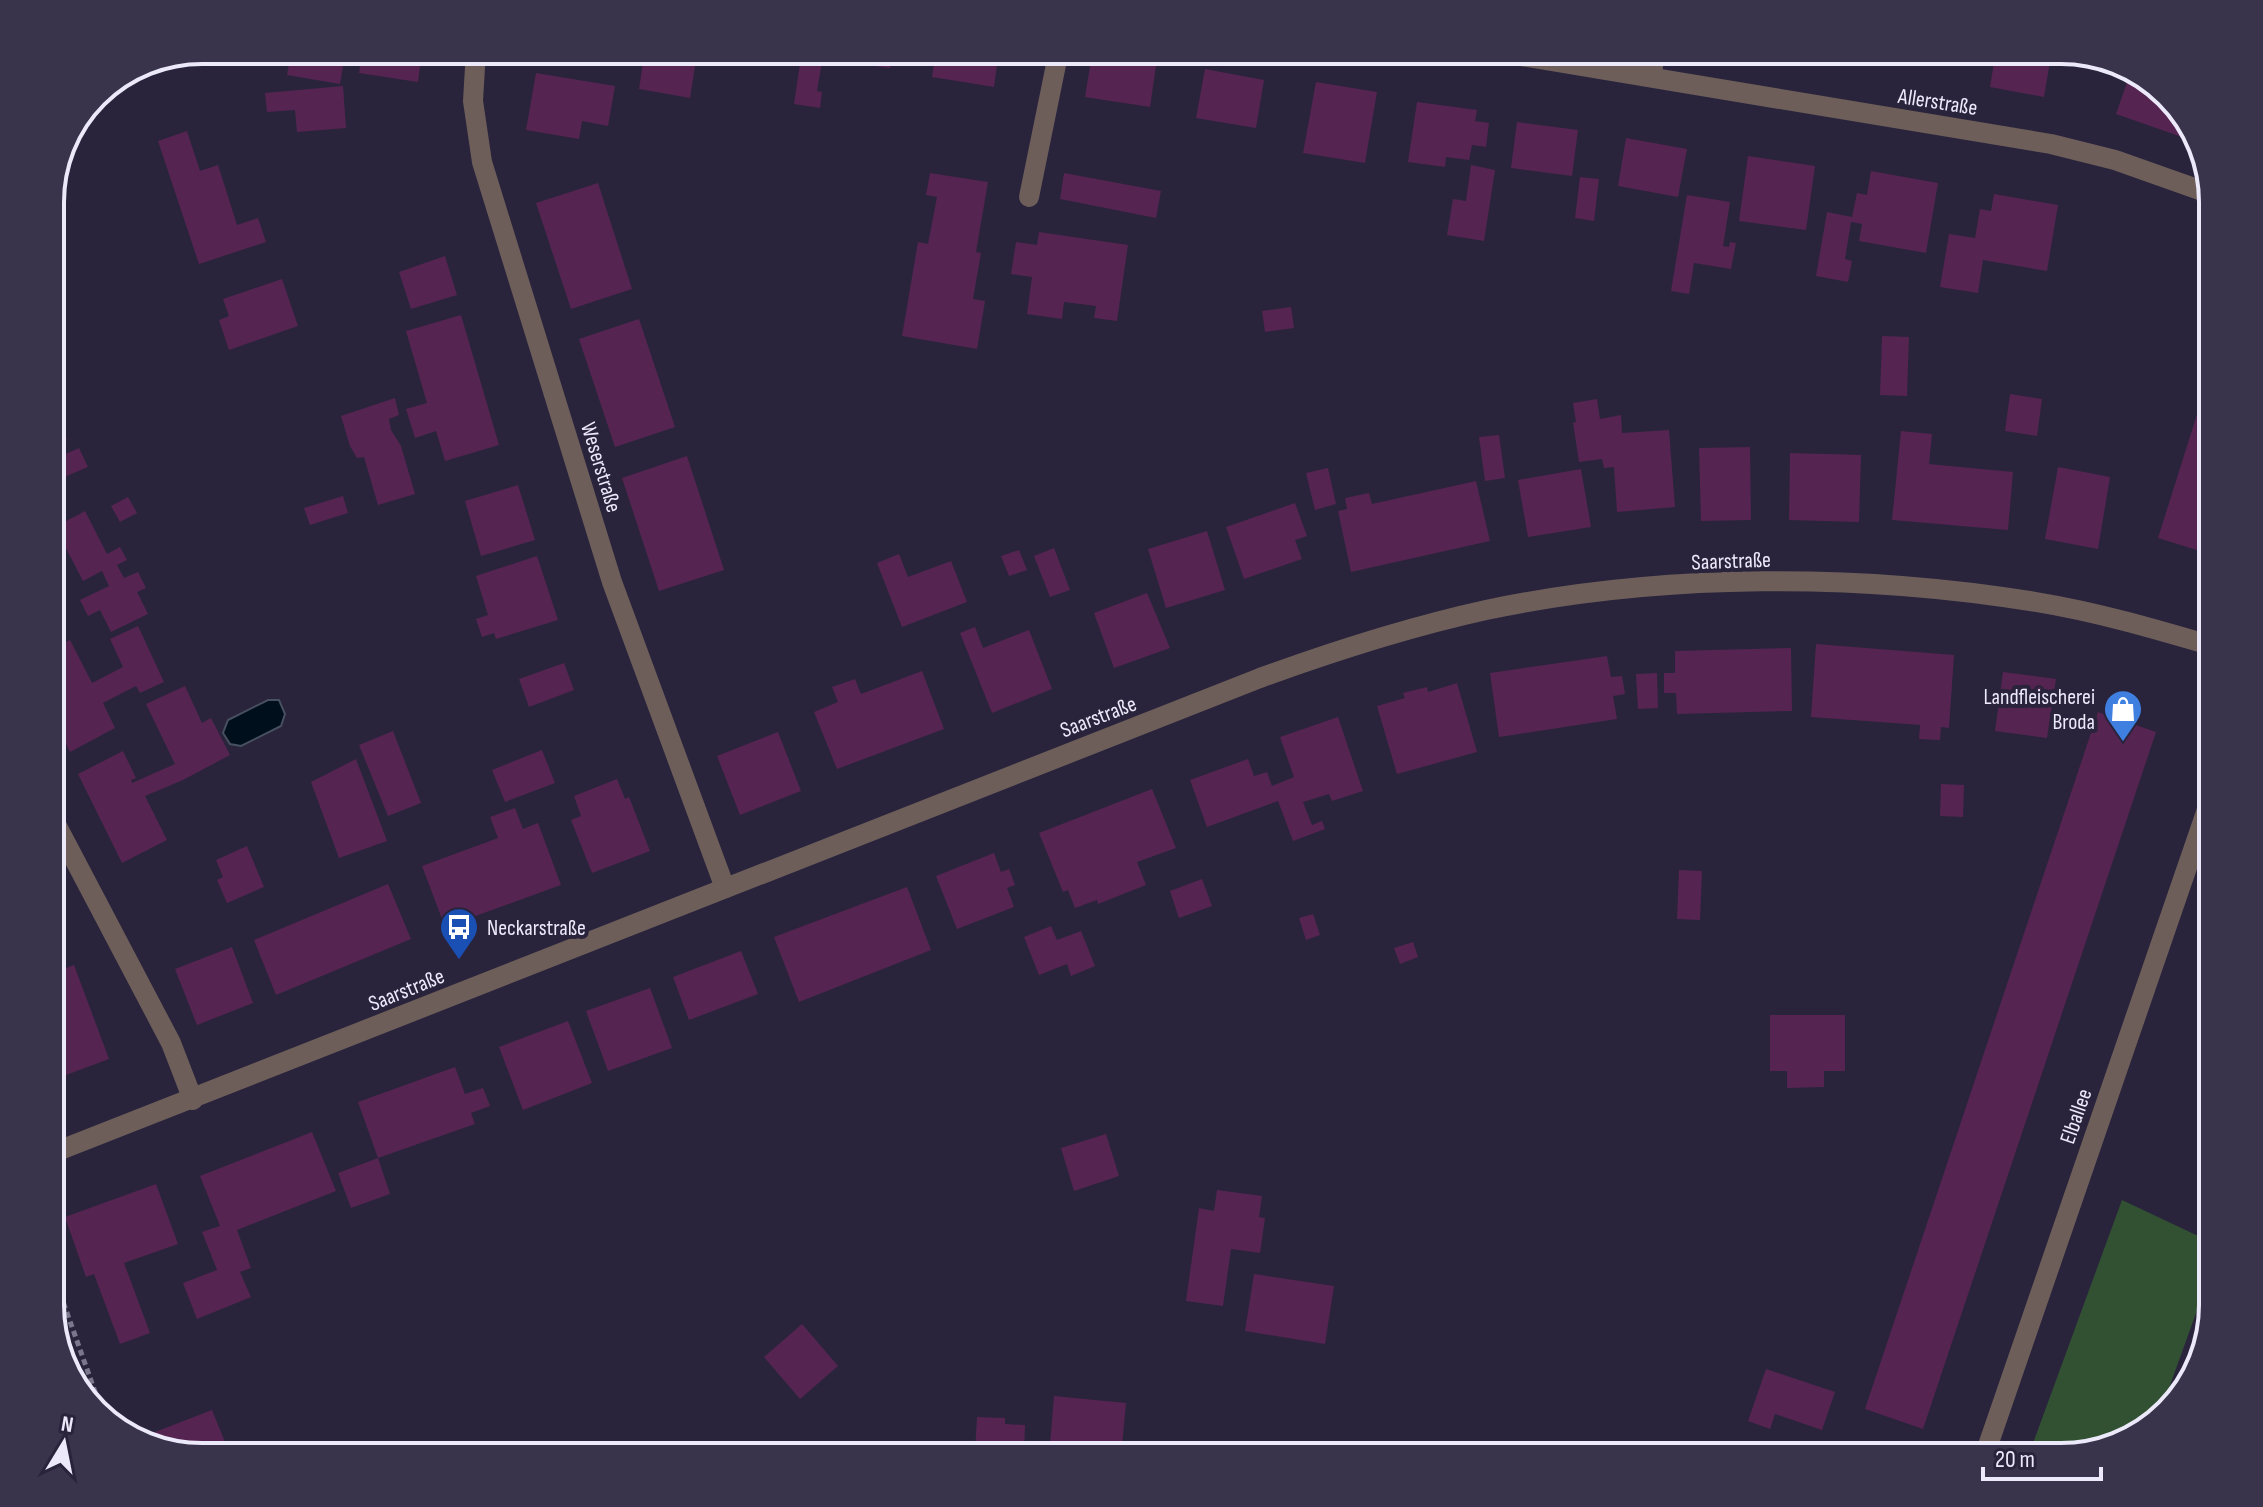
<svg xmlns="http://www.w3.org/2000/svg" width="2263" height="1507" font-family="'Sofia Sans Condensed',sans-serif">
<rect width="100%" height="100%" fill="#29243c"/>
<polygon fill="#325133" points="2122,1200 2213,1243 2213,1266 2160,1413 2129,1441 2062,1457 2028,1457"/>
<polygon fill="#000f1c" stroke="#47505f" stroke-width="2" points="268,700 279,700 285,714 281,726 241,746 230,744 223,733 228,720"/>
<g fill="#552451">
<polygon points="368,50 422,50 418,82 359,73 362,54 367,55"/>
<polygon points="645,50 671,50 697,54 690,98 639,89"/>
<polygon points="716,50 756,50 753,64 714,57"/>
<polygon points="802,50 824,50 817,91 822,92 820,108 794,104"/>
<polygon points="832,50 892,50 890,68 830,60"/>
<polygon points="936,50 999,50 994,87 932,77"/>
<polygon points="1996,50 2052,50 2044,97 1990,87"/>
<polygon points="1103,51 1157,59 1150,107 1085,97 1092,54 1102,56"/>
<polygon points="290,58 343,66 340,84 287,75"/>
<polygon points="1205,69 1264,80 1256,128 1196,118"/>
<polygon points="2131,71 2146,76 2197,134 2199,143 2116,114"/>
<polygon points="536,73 615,86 608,126 582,121 579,139 526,130"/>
<polygon points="1316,82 1377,92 1365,163 1303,153"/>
<polygon points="343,86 346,128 297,132 295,110 267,112 265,93"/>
<polygon points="1417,102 1477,110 1475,121 1489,123 1486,147 1472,145 1469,160 1446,157 1445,167 1408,162"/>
<polygon points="1517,122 1578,130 1572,176 1511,168"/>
<polygon points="187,131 200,171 218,165 237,225 258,218 266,242 199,264 158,141"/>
<polygon points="1626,138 1687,149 1678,197 1618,186"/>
<polygon points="1748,156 1815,166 1806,230 1739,221"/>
<polygon points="1471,165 1495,170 1484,241 1447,235 1453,199 1466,201"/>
<polygon points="1871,171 1938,183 1926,253 1859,241 1862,224 1851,222 1845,259 1852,261 1848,282 1816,276 1827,212 1852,217 1857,193 1867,195"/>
<polygon points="930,173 988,182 976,252 981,253 973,299 985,301 977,349 902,336 918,242 928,244 937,197 926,195"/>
<polygon points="1064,173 1161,191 1156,218 1060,199"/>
<polygon points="1580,177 1599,179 1594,221 1575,218"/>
<polygon points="598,183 632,289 571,309 536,203"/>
<polygon points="1994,194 2058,205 2047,271 1983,260 1978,293 1940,287 1949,234 1975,238 1980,209 1991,211"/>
<polygon points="1687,195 1730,202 1723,246 1729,247 1730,242 1736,243 1731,269 1694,263 1689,294 1671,291"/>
<polygon points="1039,232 1128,245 1117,321 1094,318 1096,306 1064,302 1062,319 1027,314 1032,277 1011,274 1016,242 1037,245"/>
<polygon points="445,256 457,295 411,309 399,272"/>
<polygon points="282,279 298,326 229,350 219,320 229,316 223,299"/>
<polygon points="1291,307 1294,328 1265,332 1262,311"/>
<polygon points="461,315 499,445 445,461 436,431 415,438 406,409 427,403 406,331"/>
<polygon points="639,319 675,427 615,447 579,339"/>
<polygon points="1882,336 1909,337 1907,396 1880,395"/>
<polygon points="2212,367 2213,367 2213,555 2158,538"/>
<polygon points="2010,394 2042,399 2037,436 2005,431"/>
<polygon points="395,398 399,415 389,419 391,430 401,446 415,494 378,505 364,457 357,458 350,446 341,416"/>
<polygon points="1597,399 1600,419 1621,415 1622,433 1669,430 1675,507 1617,512 1614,467 1604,468 1602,459 1579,462 1573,423 1576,422 1573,403"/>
<polygon points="50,410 67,440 50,449"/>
<polygon points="1901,431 1932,434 1929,464 2013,472 2008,530 1892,520"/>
<polygon points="1499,435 1505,478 1485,481 1479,437"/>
<polygon points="1750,447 1751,520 1701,521 1699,448"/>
<polygon points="79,448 88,467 50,483 50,461"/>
<polygon points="1790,453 1861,455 1859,522 1789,520"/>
<polygon points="687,456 724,570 659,591 622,478"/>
<polygon points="2058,467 2110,477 2098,549 2045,539"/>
<polygon points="1328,468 1336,504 1315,510 1306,473"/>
<polygon points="1581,469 1591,527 1528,537 1518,480"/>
<polygon points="1476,481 1490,541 1351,572 1338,511 1347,509 1345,498 1369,493 1372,504"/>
<polygon points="518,485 535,540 481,556 465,501"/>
<polygon points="343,496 348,513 310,525 304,508"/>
<polygon points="128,497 137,513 120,522 111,506"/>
<polygon points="1295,503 1307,536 1295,540 1302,559 1244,579 1226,527"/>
<polygon points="85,511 107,554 120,547 127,560 117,565 124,578 138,572 146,588 137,592 148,614 111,632 100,610 88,616 80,600 109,586 102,571 83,581 55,527"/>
<polygon points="1207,531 1225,590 1166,608 1148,549"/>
<polygon points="1054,548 1070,590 1050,597 1034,556"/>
<polygon points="1019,550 1027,570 1009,576 1001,556"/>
<polygon points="899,554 908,577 951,561 967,602 902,627 877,563"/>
<polygon points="537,556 558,620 496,639 494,633 482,637 476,619 488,615 476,576"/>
<polygon points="1147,593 1170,648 1114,668 1094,613"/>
<polygon points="138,626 164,682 140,693 136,686 103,703 115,728 70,752 50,713 50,650 70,640 92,683 123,667 110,639"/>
<polygon points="975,627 983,648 1029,630 1052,689 992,713 960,633"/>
<polygon points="1816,644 1954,655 1949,728 1941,727 1940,740 1919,739 1920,725 1811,717"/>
<polygon points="1791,648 1792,711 1677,714 1676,693 1664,693 1664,673 1675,673 1675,651"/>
<polygon points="1607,656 1611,677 1622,676 1625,694 1613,696 1617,719 1499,737 1490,673"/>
<polygon points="564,663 574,690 529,707 519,679"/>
<polygon points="922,671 944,729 837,769 814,712 838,702 832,687 855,679 861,694"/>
<polygon points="2003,672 2056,679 2047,738 1995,731"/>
<polygon points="1657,673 1658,708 1638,709 1636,674"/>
<polygon points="1457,683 1477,752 1397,774 1377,706 1405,698 1403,693 1427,687 1428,692"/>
<polygon points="185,686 202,723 211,718 230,755 183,780 145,796 167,840 122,863 78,774 123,751 136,778 131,780 132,783 175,764 146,704"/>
<polygon points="2098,712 2156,732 1923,1429 1865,1409"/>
<polygon points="1338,717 1363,791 1332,801 1329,794 1303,802 1312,825 1322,821 1325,829 1293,841 1278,801 1207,827 1190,780 1248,759 1254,776 1267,772 1272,786 1294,777 1280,737"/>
<polygon points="393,731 421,803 388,816 359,745"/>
<polygon points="778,732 801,791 740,815 717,756"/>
<polygon points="542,750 555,783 505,802 492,770"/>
<polygon points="356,759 387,841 339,858 311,782"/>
<polygon points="617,779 625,799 629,797 650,851 592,873 571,820 581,816 574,796"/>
<polygon points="1941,784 1964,785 1963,817 1940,816"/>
<polygon points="1152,789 1176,848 1137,862 1146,885 1098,904 1097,900 1075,908 1068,890 1063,892 1039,833"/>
<polygon points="515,808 523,829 538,823 561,885 445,927 422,866 498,838 490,817"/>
<polygon points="247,846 264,887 227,903 217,880 223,877 216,860"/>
<polygon points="994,853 1001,872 1009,869 1015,885 1007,888 1014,907 957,929 936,876"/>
<polygon points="1679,870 1702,871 1700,920 1677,919"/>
<polygon points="1202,879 1212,906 1179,918 1170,891"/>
<polygon points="388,884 411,939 276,995 254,940"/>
<polygon points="907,887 931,950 799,1002 774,937"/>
<polygon points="1313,914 1320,935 1306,940 1299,918"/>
<polygon points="1051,926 1057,940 1081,931 1095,966 1071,976 1067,964 1039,975 1024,937"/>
<polygon points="1413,942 1418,957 1400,964 1394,948"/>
<polygon points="232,947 253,1003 197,1025 175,969"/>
<polygon points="741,951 758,994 689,1020 673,977"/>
<polygon points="74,965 109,1059 50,1081 50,1021 56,1019 50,1002 50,974"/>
<polygon points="650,988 672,1048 608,1071 586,1011"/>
<polygon points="1770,1015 1845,1015 1845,1071 1824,1071 1824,1087 1787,1088 1787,1071 1770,1071"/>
<polygon points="568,1021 592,1083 523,1110 499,1047"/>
<polygon points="455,1067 465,1094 483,1088 490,1106 471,1113 475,1124 378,1158 358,1102"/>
<polygon points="312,1132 336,1191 237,1230 251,1268 240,1272 251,1297 197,1319 183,1283 217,1270 202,1232 220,1226 200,1176"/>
<polygon points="1106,1134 1119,1176 1074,1191 1061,1148"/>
<polygon points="378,1158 390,1194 351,1208 338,1173"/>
<polygon points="156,1184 178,1244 124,1263 150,1333 120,1344 94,1274 86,1277 65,1217"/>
<polygon points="1217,1190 1262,1196 1259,1217 1265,1218 1260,1253 1231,1249 1223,1306 1186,1301 1199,1208 1214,1211"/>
<polygon points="1254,1274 1334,1286 1325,1344 1245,1331"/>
<polygon points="802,1324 838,1366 800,1399 764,1357"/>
<polygon points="1766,1369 1835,1392 1822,1430 1775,1414 1770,1429 1748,1421"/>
<polygon points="1054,1396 1126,1403 1121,1457 1049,1457"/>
<polygon points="212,1410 231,1457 202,1457 159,1444 155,1432"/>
<polygon points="977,1417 1005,1418 1005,1424 1025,1425 1024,1457 939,1457 940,1450 975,1453"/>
<polygon points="1829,1446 1872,1456 1872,1457 1826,1457"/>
</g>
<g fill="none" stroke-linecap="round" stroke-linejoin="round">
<polyline stroke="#7a768b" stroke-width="5" stroke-dasharray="6 4" stroke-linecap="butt" points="50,1265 104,1417"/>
<polyline stroke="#6d5e5a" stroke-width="20" points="1029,197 1059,50"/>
<g stroke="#6d5e5a" stroke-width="20">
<polyline points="476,50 473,101 482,162 612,582 725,888"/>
<polyline points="1485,50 2051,144 2115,160 2211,194"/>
<polyline points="1651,77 1656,50"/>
<polyline points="50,813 171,1043 193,1100"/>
<path d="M50 1154 1260 678C1334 651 1409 627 1486 610 1661 573 1860 573 2036 602 2097 612 2155 629 2213 646"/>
<polyline points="1984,1457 2213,792"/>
</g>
</g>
<defs>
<symbol id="shop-pin" viewBox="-11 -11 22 30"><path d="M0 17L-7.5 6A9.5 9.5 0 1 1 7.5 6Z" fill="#3f7fe0" stroke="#29243c"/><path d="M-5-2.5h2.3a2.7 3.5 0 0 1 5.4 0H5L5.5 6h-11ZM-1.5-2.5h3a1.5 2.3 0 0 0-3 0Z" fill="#fff"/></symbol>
<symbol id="bus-pin" viewBox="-11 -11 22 30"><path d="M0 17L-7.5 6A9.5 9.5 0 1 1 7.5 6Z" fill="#1a4fb4" stroke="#29243c"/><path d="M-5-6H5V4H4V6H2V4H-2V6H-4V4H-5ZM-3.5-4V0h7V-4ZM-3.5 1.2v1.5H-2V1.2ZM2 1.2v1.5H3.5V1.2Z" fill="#fff"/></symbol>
</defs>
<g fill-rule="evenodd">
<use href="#shop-pin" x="2101" y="687" width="44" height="60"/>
<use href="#bus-pin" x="437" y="905" width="44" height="60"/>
</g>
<g text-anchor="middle" stroke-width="8" stroke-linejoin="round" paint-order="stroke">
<g font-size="22" fill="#ece9fa" stroke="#29243c">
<text transform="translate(1938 101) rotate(9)" y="8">Allerstraße</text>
<text transform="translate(602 467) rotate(73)" y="8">Weserstraße</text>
<text transform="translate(1731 560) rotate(-2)" y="8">Saarstraße</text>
<text transform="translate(1098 716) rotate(-21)" y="8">Saarstraße</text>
<text transform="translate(406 989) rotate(-22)" y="8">Saarstraße</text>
<text transform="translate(2075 1116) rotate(-71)" y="8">Elballee</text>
</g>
<g font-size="22" fill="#ece9fa" stroke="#29243c" text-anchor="end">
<text x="2095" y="704">Landfleischerei<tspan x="2095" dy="25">Broda</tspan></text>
<text x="487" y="935" text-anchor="start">Neckarstraße</text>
</g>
</g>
<path d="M0 0H2263V1507H0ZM202 64H2061A138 138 0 0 1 2199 202V1305A138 138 0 0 1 2061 1443H202A138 138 0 0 1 64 1305V202A138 138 0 0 1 202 64Z" fill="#39344b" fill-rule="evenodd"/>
<path fill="none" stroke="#ece9fa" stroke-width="4" d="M202 64H2061A138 138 0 0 1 2199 202V1305A138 138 0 0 1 2061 1443H202A138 138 0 0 1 64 1305V202A138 138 0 0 1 202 64Z"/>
<g transform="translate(64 1443) rotate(10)" stroke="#29243c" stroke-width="6" paint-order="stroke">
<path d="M0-6L14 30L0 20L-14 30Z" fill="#ece9fa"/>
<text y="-12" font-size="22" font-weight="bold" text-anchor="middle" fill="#ece9fa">N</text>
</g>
<path d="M1983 1467v12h118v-12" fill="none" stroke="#ece9fa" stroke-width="4"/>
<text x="1995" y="1467" font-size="24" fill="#ece9fa" stroke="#29243c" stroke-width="6" paint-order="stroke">20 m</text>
</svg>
